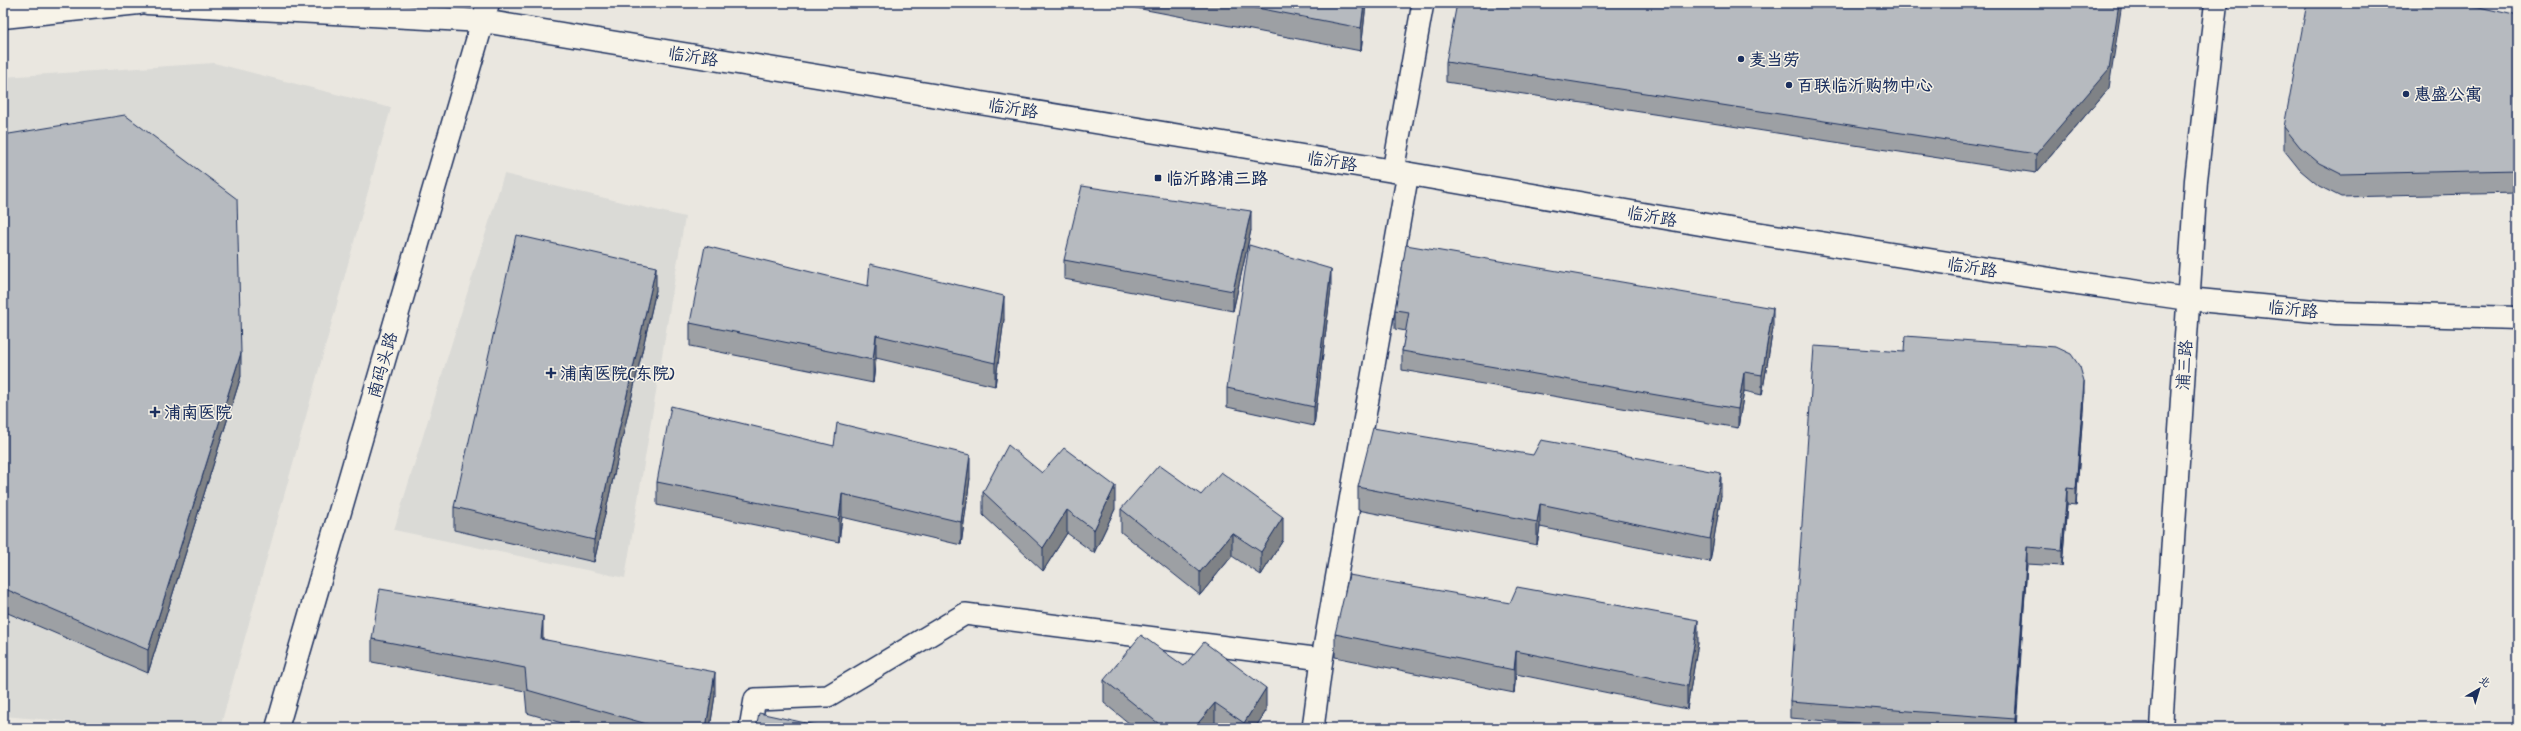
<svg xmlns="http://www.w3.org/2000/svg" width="2521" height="731" font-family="'Indie Flower','LXGW WenKai TC',sans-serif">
<rect width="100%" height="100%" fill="#eae7e0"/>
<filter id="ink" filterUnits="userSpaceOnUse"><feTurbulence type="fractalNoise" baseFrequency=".025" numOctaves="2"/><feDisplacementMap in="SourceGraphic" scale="8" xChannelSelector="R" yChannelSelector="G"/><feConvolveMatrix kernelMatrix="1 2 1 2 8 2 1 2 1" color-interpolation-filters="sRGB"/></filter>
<g filter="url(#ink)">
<g fill="#dadad6">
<polygon points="214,63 391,108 220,728 146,728 3,716 3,77"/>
<polygon points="504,174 685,217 625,578 394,530"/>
</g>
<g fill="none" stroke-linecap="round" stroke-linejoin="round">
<defs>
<g id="service">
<polyline points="1393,171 1423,3"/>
<polyline points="750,728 755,699 828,696 965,614 1322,659"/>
<polyline points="1313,728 1322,659 1408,173"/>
</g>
<g id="tertiary">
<polyline points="147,3 483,21 1393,171 1724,228 2063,281 2188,299 2336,313 2518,318"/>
<polyline points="3,17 139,3"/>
<polyline points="277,728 488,3"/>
<polyline points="2161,728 2196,180 2216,3"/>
</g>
</defs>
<use href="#service" stroke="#1b2f5e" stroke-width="24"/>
<use href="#tertiary" stroke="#1b2f5e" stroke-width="25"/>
<use href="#service" stroke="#f7f3e8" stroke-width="21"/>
<use href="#tertiary" stroke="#f7f3e8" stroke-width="22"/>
</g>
<g fill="#9da0a4" stroke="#1b2f5e">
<polygon points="1110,3 1366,3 1361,51"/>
<polygon points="2518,16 2518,193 2341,197 2319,186 2300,170 2284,150 2284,127"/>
<polygon points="1446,62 2109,88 2036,173 1446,82"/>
<polygon points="3,135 241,376 148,673 3,611"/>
<polygon points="1251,230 1233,311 1064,279 1064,260"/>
<polygon points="868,286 1004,319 995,386 876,358 873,383 690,346 690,323"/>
<polygon points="1331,289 1314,426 1227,407 1227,388"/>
<polygon points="656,290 594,562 454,530 454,507"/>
<polygon points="1395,310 1773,328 1762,395 1744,391 1738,428 1402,370 1402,351 1406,331 1395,329"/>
<polygon points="1904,352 2084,397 2076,505 2067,504 2062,566 2027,564 2016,728 1918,728 1790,718 1790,702"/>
<polygon points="834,446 970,478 961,545 842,517 839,542 657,505 657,482"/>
<polygon points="1042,473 1115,509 1094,553 1067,533 1043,571 983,515 983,492"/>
<polygon points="1358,487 1721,496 1710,562 1540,527 1537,545 1358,510"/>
<polygon points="1201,495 1283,540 1261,575 1232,556 1200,595 1121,532 1121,509"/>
<polygon points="1335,634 1698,643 1687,709 1516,674 1514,693 1335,657"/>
<polygon points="372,639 543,639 715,695 710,728 579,728 527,713 525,691 372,662"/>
<polygon points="1184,666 1266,711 1255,728 1217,728 1215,726 1214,728 1135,728 1104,703 1104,680"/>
</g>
<g fill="#7f8286" stroke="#1b2f5e">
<polygon points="1364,3 1366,3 1361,51 1361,28"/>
<polygon points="2119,3 2122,3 2109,88 2036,173 2036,154"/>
<polygon points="1251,211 1251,230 1233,311 1233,291"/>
<polygon points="656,267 656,290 594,562 594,540"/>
<polygon points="1331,269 1331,289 1314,426 1314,407"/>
<polygon points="1004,296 1004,319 995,386 995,363"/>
<polygon points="1773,308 1773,328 1762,395 1762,375"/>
<polygon points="876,335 876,358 873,383 873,360"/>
<polygon points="241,353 241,376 148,673 148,650"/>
<polygon points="1744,372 1744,391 1738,428 1738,409"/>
<polygon points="2084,381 2084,397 2076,505 2076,489"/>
<polygon points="970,455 970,478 961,545 961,522"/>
<polygon points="1721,473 1721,496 1710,562 1710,539"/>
<polygon points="1115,486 1115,509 1094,553 1094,530"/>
<polygon points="2067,488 2067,504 2062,566 2062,550"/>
<polygon points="842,494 842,517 839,542 839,519"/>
<polygon points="1540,504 1540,527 1537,545 1537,522"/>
<polygon points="1067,510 1067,533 1043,571 1043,548"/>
<polygon points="1283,517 1283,540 1261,575 1261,552"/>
<polygon points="1232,533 1232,556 1200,595 1200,572"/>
<polygon points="2027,547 2027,564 2015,728 2015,719"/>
<polygon points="543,616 543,639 541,639"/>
<polygon points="1698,620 1698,643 1687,709 1687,686"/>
<polygon points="1516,651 1516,674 1514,693 1514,670"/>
<polygon points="715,672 715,695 710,728 706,728"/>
<polygon points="1266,688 1266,711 1255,728 1244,728 1244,723"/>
<polygon points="1215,703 1215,726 1214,728 1194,728"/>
</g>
<g fill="#b6babf" stroke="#1b2f5e">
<polygon points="1231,3 1364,3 1361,28"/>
<polygon points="1457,3 2119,3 2109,69 2036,154 1446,62"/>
<polygon points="2307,3 2462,3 2518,16 2518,170 2341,174 2319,163 2300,147 2284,127"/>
<polygon points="125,115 237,199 241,353 148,650 3,588 3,135"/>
<polygon points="1082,186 1251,211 1233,291 1064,260"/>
<polygon points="516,235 656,267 594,540 454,507"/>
<polygon points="1249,245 1331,269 1314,407 1227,388"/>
<polygon points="1406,245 1773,308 1762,375 1744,372 1738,409 1402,351 1409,312 1395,310"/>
<polygon points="705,246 868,286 870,264 1004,296 995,363 876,335 873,360 690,323"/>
<polygon points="1905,336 2056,347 2071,354 2080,367 2084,381 2076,489 2067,488 2062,550 2027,547 2015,719 1790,702 1814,346 1904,352"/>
<polygon points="671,406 834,446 837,423 970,455 961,522 842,494 839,519 657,482"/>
<polygon points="1373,428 1533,455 1541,440 1721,473 1710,539 1540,504 1537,522 1358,487"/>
<polygon points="1008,445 1042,473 1064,448 1115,486 1094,530 1067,510 1043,548 983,492"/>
<polygon points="1159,465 1201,495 1221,472 1283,517 1261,552 1232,533 1200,572 1121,509"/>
<polygon points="1349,575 1510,603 1517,587 1698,620 1687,686 1516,651 1514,670 1335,634"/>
<polygon points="380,589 543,616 541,639 715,672 706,728 661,728 527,690 525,668 372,639"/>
<polygon points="1141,635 1184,666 1204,642 1266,688 1244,723 1215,703 1194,728 1164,728 1104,680"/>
<polygon points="759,713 829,728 756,728"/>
</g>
</g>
<g fill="#1b2f5e" stroke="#f7f3e8" stroke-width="1.5">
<circle cx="1741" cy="59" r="4"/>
<circle cx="1789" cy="85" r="4"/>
<circle cx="2406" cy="94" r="4"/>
<rect x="1154" y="174" width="8" height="8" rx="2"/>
<path d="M549 367h4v4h4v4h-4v4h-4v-4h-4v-4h4z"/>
<path d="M153 406h4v4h4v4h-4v4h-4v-4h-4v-4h4z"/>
</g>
<g text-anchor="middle" stroke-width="3" stroke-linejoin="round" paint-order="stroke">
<g font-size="17" fill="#1b2f5e" stroke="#f7f3e8">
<text transform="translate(693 56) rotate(9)" y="6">临沂路</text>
<text transform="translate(1013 108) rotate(9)" y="6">临沂路</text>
<text transform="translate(1332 161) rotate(9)" y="6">临沂路</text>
<text transform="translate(1652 216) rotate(10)" y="6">临沂路</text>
<text transform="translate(1972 267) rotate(9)" y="6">临沂路</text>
<text transform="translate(2293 309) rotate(6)" y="6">临沂路</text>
<text transform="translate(382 365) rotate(-74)" y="6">南码头路</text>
<text transform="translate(2184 365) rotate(-86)" y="6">浦三路</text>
</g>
<g font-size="17" font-weight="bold" fill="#1b2f5e" stroke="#f7f3e8" text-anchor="start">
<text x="1749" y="65">麦当劳</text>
<text x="1797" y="91">百联临沂购物中心</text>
<text x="2414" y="100">惠盛公寓</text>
<text x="1166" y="184">临沂路浦三路</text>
<text x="560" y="379">浦南医院(东院)</text>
<text x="164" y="418">浦南医院</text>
</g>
</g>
<rect width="2521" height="731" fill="none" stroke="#f7f3e8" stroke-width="16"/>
<rect x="8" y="8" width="2505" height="715" fill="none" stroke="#1b2f5e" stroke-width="1.5" filter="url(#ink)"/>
<g transform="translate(2479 689) rotate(38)" stroke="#f7f3e8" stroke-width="3" paint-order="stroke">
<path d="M0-3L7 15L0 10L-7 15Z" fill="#1b2f5e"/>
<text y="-6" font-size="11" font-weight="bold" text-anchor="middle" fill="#1b2f5e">北</text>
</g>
</svg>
